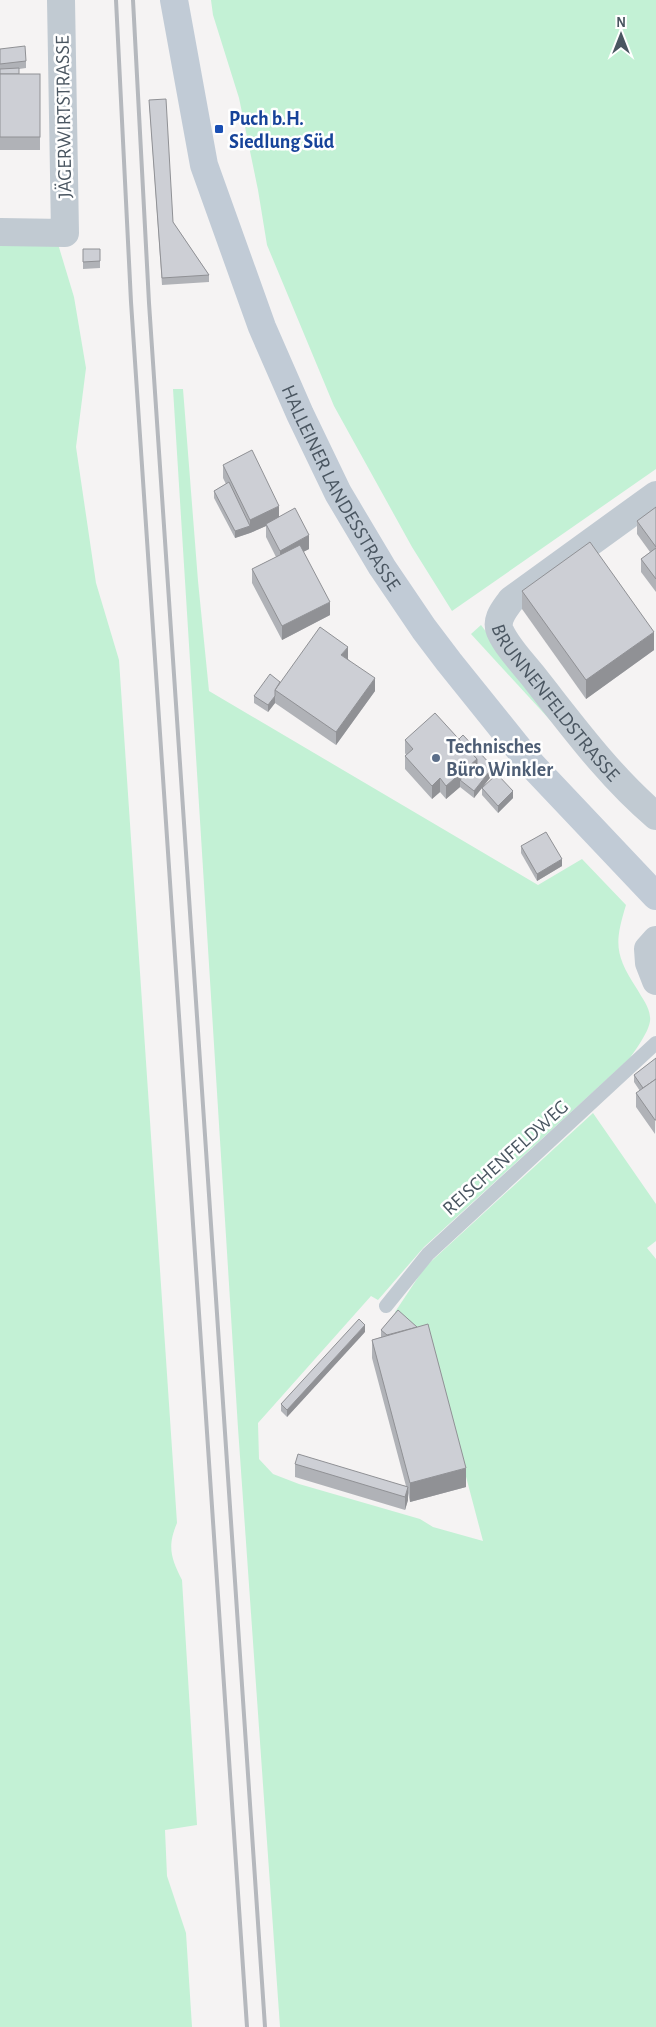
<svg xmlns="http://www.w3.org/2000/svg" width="656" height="2027" font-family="'Alegreya Sans',sans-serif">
<rect width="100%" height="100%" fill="#f5f3f3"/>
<g fill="#c3f1d5">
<polygon points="211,0 656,0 656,469 452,611 412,547 334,406 267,245 258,190 239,98 213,15"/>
<path d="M58 244 74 297 86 368 76 447 96 583 119 660 177 1523C167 1547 171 1558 182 1580L197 1825 165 1830 167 1876 186 1933 192 2027H0V245Z"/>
<path d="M173 389H183L198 581 209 691 538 885 582 859 626 905C614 944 615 955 637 989 642 998 649 1006 650 1017 652 1028 636 1049 630 1058L424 1247 378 1300 371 1296 258 1423 259 1459 273 1474 299 1484 420 1519 433 1527 483 1541 431 1344 395 1312 425 1267 593 1113 656 1204V1241L647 1248 656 1259V2027H280L238 1428Z"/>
<polygon points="481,625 561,732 471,634"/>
</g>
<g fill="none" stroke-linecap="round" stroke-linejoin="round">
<polyline stroke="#c1cad2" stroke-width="14" points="386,1306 428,1254 656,1043"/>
<g stroke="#c1cad2" stroke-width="28">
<polyline points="0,232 65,233 61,0"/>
<path id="s1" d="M656 495 511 600C505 609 495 619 500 631 508 649 525 665 537 681 574 728 610 777 656 816"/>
<polyline points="656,940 648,949 649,963 656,981"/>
</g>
<path stroke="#c1cbd6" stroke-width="28" id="s2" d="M174 0 204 165 262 327 300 414 338 493 382 567 424 629 449 662 531 764 656 896"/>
<g stroke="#b5b8bd" stroke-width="4">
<polyline points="116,0 131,302 247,2027"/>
<polyline points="133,0 149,303 265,2027"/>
</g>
</g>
<g fill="#b0b2b7">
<polygon points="0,49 26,61 26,68 19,69 19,74 40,74 40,150 0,150"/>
<polygon points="149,100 173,222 209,275 209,282 162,285"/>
<polygon points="83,249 100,249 100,268 83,269"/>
<polygon points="223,465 279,517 309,549 303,552 330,615 282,640 252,583 252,569 276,557 266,537 266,526 250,533 235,538 214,498 214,491 226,484 223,478"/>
<polygon points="656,507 656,592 641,572 641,559 650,552 637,534 637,521"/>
<polygon points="522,591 654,650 586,699 522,609"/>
<polygon points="348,659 375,691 336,745 275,703 268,712 254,703 254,696 280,682"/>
<polygon points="459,739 493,774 474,798 460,787 446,799 440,792 432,799 405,769 405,756 406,755 405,753 405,740"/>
<polygon points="482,788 513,798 498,813 482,795"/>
<polygon points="521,846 562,866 537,881 521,853"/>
<polygon points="656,1058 655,1134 636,1107 636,1093 640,1091 634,1082 634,1075"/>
<polygon points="398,1310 466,1487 410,1502 408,1493 408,1500 405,1510 295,1477 295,1464 406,1486 372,1358 372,1340 381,1337 381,1330"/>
<polygon points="365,1332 287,1417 281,1411 281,1404"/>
</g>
<g fill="#909195">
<polygon points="279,506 279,519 266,524 266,526 250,533 235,538 235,531 250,526 250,520"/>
<polygon points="309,535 309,549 280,564 280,551"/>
<polygon points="330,602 330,615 282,640 282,626"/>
<polygon points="654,632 654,650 586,699 586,680"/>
<polygon points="348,647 348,660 341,655"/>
<polygon points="375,678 375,691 336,745 336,732"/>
<polygon points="275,696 275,703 268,712 268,705"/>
<polygon points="477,759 477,772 460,780 460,787 446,799 446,786"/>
<polygon points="493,767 493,774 474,798 474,791"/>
<polygon points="440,778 440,792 432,799 432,786"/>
<polygon points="513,791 513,798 498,813 498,806"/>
<polygon points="562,859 562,866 537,881 537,874"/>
<polygon points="365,1325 365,1332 287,1417 287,1410"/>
<polygon points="466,1468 466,1487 410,1502 410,1483"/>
<polygon points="408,1487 408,1500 405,1510 405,1497"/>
</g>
<g fill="#cdcfd5" stroke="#909195">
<polygon points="25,46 26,61 0,64 0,49"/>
<polygon points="19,68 19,74 0,74 0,69"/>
<rect x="0" y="74" width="40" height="63"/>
<polygon points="166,99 173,222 209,275 162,278 149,100"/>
<polygon points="83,249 100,249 100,261 83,262"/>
<polygon points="252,450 279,506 250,520 223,465"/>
<polygon points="229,482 250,526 235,531 214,491"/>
<polygon points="656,507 656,547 637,521"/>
<polygon points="295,508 309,535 280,551 266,524"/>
<polygon points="590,542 654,632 586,680 522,591"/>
<polygon points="300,545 330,602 282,626 252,569"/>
<polygon points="656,548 656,579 641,559"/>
<polygon points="320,627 348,647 341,655 375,678 336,732 275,690"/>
<polygon points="270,674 280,682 275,690 275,696 268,705 254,696"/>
<polygon points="435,713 477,759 446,786 440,778 432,786 405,756 413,749 405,740"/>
<polygon points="463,735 493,767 474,791 460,780 477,765 477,759 459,739"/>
<polygon points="497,774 513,791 498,806 482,788"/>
<polygon points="546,832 562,859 537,874 521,846"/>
<polygon points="656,1058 656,1079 643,1088 634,1075"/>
<polygon points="656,1079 656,1120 655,1120 636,1093"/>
<polygon points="398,1310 417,1327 387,1335 381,1330"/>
<polygon points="359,1319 365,1325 287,1410 281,1404"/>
<polygon points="428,1324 466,1468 410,1483 372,1340"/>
<polygon points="298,1454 408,1487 405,1497 295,1464"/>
</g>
<rect fill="#1a4fb4" stroke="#fff" stroke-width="2" x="214" y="124" width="10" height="10" rx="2.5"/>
<circle fill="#5c6f8a" stroke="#fff" stroke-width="2" cx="436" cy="758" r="5"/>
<g text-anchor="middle" stroke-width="5" stroke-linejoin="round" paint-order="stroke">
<g font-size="20" fill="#4a5661" stroke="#fff">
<text transform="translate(63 117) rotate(-91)" y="7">JÄGERWIRTSTRASSE</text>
<text dy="7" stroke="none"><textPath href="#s2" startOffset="519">HALLEINER LANDESSTRASSE</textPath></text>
<text dy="7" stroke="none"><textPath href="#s1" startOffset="304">BRUNNENFELDSTRASSE</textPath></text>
<text transform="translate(505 1157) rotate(-42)" y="7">REISCHENFELDWEG</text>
</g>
<g font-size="20" font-weight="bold" fill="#164399" stroke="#fff" text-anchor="start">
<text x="229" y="125">Puch b.H.<tspan x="229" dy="23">Siedlung Süd</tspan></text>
</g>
<g font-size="20" font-weight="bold" fill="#4e5e75" stroke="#fff" text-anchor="start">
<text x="446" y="753">Technisches<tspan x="446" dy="23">Büro Winkler</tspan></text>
</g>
</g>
<g transform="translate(621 35)" stroke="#ffffff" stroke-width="4" paint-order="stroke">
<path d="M0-4L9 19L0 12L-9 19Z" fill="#4a5661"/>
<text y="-8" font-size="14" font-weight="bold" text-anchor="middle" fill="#4a5661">N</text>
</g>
</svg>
